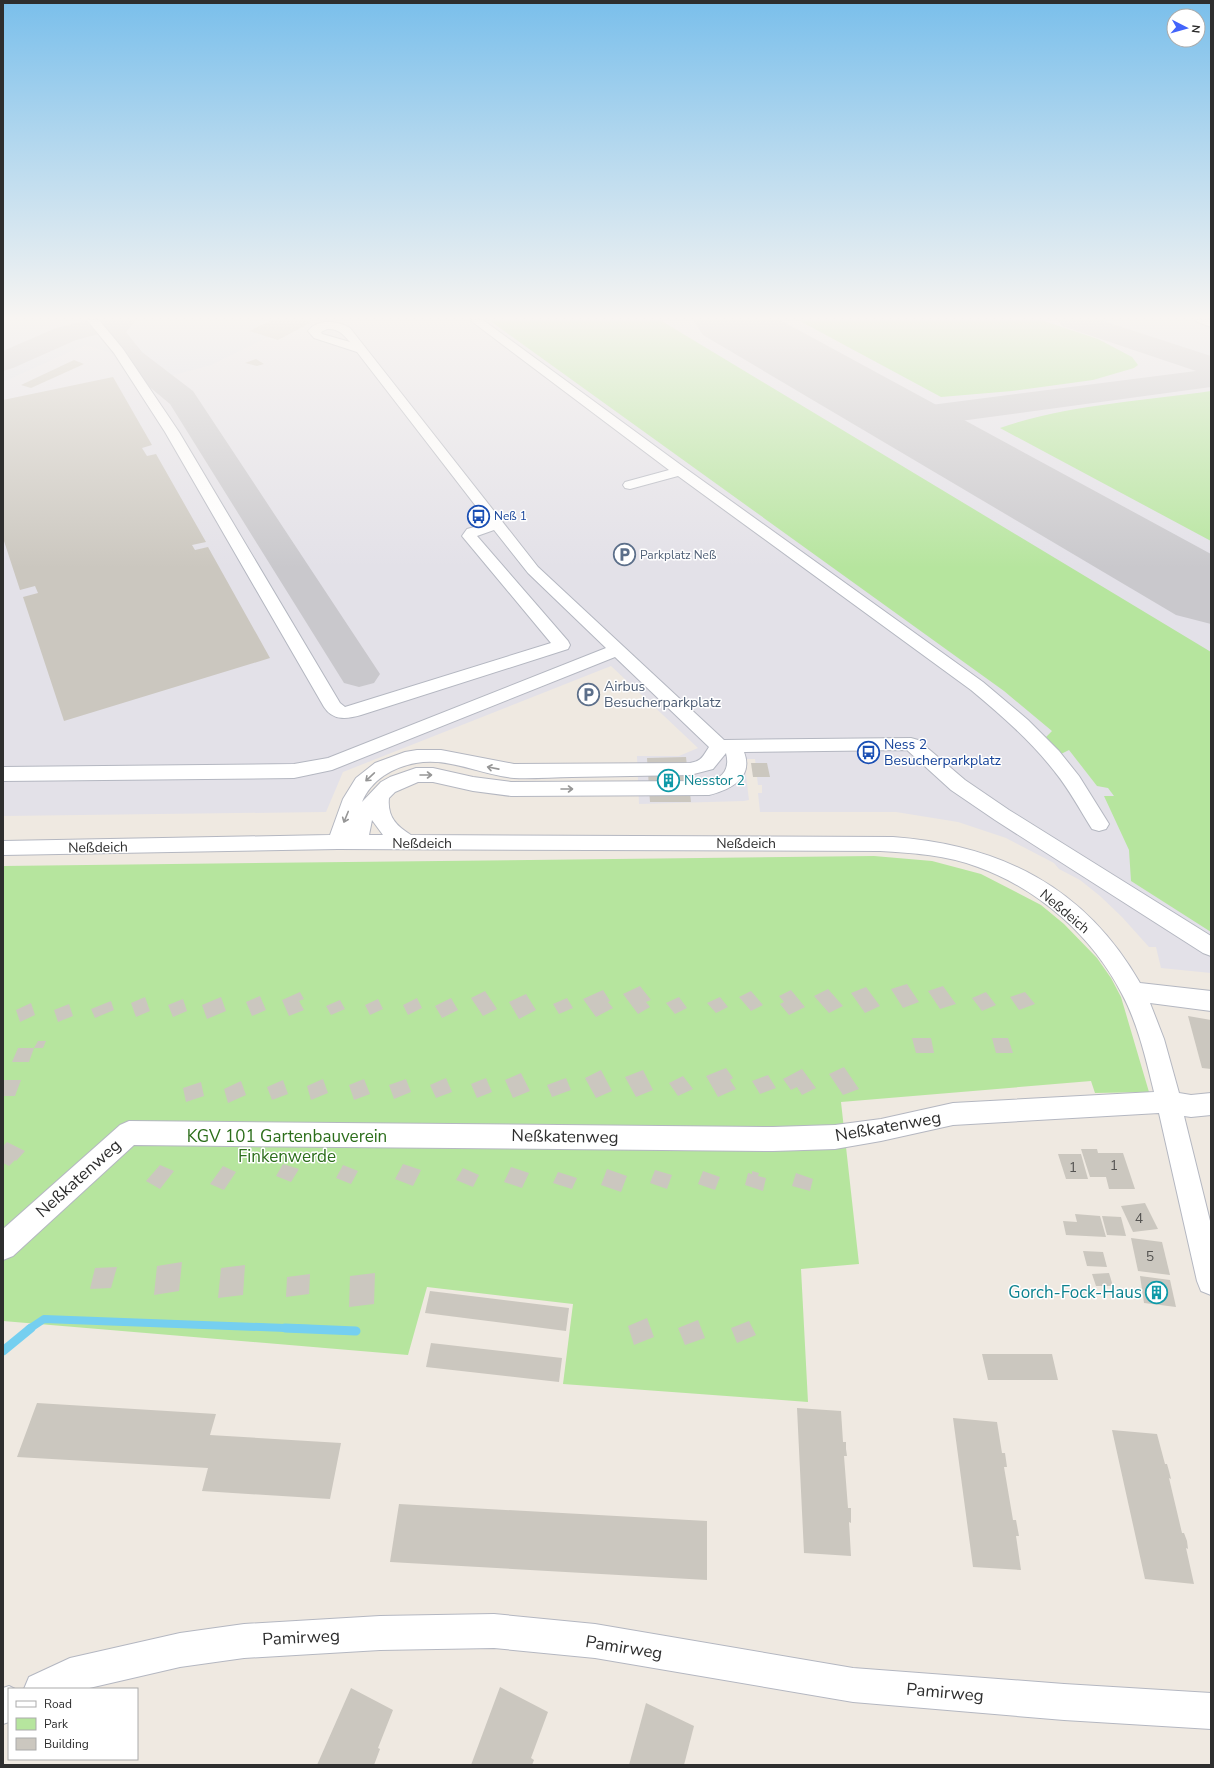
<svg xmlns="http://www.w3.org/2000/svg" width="1214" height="1768" font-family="'Nunito Sans',sans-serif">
<rect width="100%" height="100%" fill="#efe9e1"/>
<polygon fill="#e3e1e8" points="3,320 1211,320 1211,973 1161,968 1156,947 1149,947 1122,917 1100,896 1080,880 1059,869 1054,863 1006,838 958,822 896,812 760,812 758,793 762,793 762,785 758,785 755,759 744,759 749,800 744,801 639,804 637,756 679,756 698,748 611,666 343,772 326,812 3,816"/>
<g fill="#dcdee8">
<polygon points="3,320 268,320 247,331 268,337 211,365 137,385 111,353 85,345 3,382"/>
<polygon points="1094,320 1211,320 1211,359"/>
</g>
<g fill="#b6e59e">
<polygon points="489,320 660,320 1211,652 1211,932 1131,881 1129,850 1104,796 1114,796 1108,788 1097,786 1069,750 1061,754 1046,737 1052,731 1004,691"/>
<polygon points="798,320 1041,320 1098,339 1132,357 1138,365 1134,368 1093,380 1012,391 941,397"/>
<path d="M1211 391V541L1000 428C1066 405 1142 401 1211 391Z"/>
<polygon points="874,856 932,861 981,874 1041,905 1064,924 1097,958 1111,978 1121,997 1149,1092 1095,1093 1091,1081 841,1102 859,1264 801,1269 808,1402 563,1384 573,1304 427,1287 408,1355 3,1321 3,866"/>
</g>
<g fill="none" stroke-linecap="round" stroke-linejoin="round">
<polyline stroke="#75cff0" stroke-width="8" points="29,1329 44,1319 311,1329"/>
<g stroke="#75cff0" stroke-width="9">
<polyline points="285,1328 356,1331"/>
<polyline points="3,1351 31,1328"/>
</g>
<g fill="#c9c8cc" fill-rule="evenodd">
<polygon points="88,320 136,320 126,332 142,352 193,391 380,674 374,683 359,687 344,683 170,404 122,364 99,334 76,340 13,368 3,371 3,351 56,328"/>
<path d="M1058 320H1100L1211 356V387L923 426C906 426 883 426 872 411L877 404 888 402 906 406H923L1196 371 1062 326Z"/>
</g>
<polygon fill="#c9c8cc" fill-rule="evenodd" points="693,320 780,320 1211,554 1211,624 1176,615 703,335"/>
</g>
<g fill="#cbc7bf">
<polygon points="272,320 305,320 312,322 278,340 249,331"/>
<polygon points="256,359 264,364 257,366 245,363"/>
<polygon points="74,360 84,364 31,388 21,385"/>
<polygon points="113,377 152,445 142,448 147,456 156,454 206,542 192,545 195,550 208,547 270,658 64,721 23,597 38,593 35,586 20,590 3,538 3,400"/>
<polygon points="686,757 691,802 650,802 647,758"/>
<polygon points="751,763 767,763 770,777 753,777"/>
<polygon points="907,984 919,1002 903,1008 891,989"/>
<polygon points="640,986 651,1000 646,1002 650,1007 638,1014 623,994"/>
<polygon points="943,986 956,1004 940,1009 928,991"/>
<polygon points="866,987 880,1006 865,1013 851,993"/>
<polygon points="828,989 843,1006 829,1013 814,996"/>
<polygon points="603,990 610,1001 608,1002 613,1008 596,1017 583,999"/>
<polygon points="791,990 805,1007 789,1015 780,1004 784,1002 779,996"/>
<polygon points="485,991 497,1009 483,1016 471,998"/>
<polygon points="751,991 763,1005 751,1011 739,997"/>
<polygon points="300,992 304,999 299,1001 304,1010 289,1016 282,1000"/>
<polygon points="986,992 996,1005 982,1011 972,998"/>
<polygon points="1025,992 1035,1004 1019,1010 1010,997"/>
<polygon points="526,994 536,1010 519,1019 509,1002"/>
<polygon points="260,996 266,1010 252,1016 246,1002"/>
<polygon points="145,997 150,1011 136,1017 131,1003"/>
<polygon points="221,997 226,1011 207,1019 202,1005"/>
<polygon points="679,997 687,1008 675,1014 666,1003"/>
<polygon points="720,997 728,1007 716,1013 707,1003"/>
<polygon points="417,998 422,1008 408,1015 403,1005"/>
<polygon points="451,998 458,1010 442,1018 435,1006"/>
<polygon points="567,998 573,1008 559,1014 553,1004"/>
<polygon points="183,999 187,1011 173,1017 168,1005"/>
<polygon points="378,999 383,1009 370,1015 365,1005"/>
<polygon points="340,1000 345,1009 331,1015 326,1006"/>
<polygon points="111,1001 114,1010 95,1018 91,1009"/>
<polygon points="31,1003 35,1015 20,1022 16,1010"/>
<polygon points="69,1004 73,1016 58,1022 54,1010"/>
<polygon points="1188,1016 1211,1020 1211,1069 1202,1068"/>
<polygon points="912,1038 931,1038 934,1053 916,1053"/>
<polygon points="992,1038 1008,1038 1013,1053 996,1053"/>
<polygon points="38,1041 46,1041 43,1048 34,1048"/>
<polygon points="18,1048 34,1048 29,1062 12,1062"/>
<polygon points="844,1067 859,1089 843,1095 829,1074"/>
<polygon points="726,1068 733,1078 730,1080 736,1089 718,1097 706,1076"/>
<polygon points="802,1069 816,1088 802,1095 797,1087 791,1090 783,1079"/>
<polygon points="601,1070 612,1091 596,1098 585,1078"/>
<polygon points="643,1070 653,1090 636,1097 625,1077"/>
<polygon points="521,1073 530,1091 513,1098 505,1080"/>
<polygon points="768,1075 776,1088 760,1094 752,1081"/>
<polygon points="683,1076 693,1089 678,1096 669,1083"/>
<polygon points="446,1078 452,1092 436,1098 430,1085"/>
<polygon points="486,1078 492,1092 477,1098 471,1084"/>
<polygon points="566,1078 571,1090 552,1097 547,1085"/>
<polygon points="323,1079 328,1093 311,1100 307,1086"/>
<polygon points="364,1079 370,1094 354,1100 349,1085"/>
<polygon points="406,1079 411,1092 394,1099 389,1085"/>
<polygon points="3,1080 21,1080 15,1096 3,1096"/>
<polygon points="283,1080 288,1094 272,1100 267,1087"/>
<polygon points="241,1081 246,1095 228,1103 224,1089"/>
<polygon points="201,1082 204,1096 186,1102 183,1088"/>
<polygon points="7,1142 25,1151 16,1161 15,1160 9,1166 3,1163 3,1146"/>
<polygon points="1081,1149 1097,1149 1098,1153 1123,1153 1135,1189 1109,1189 1106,1177 1090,1177"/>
<polygon points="1058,1154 1081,1154 1088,1179 1066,1179"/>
<polygon points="283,1164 299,1169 291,1182 276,1176"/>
<polygon points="403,1164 421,1170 413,1186 395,1179"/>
<polygon points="160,1165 174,1171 160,1189 146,1181"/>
<polygon points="343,1165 358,1171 351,1184 336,1178"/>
<polygon points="223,1166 236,1172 224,1190 210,1184"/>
<polygon points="511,1167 529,1173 522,1188 504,1182"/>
<polygon points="463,1168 479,1175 473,1187 456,1180"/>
<polygon points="607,1169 627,1176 621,1192 601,1185"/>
<polygon points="655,1170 672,1175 667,1189 650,1183"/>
<polygon points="703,1171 720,1177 715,1190 698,1184"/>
<polygon points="752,1171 759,1173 758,1176 766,1178 763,1191 745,1185 748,1173 752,1174"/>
<polygon points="558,1172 577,1178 572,1189 553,1183"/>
<polygon points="796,1173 813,1179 810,1191 792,1186"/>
<polygon points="1145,1203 1158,1229 1133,1232 1121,1206"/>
<polygon points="1075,1214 1100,1216 1106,1237 1066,1235 1063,1221 1077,1222"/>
<polygon points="1102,1216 1121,1217 1126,1236 1107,1235"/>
<polygon points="1131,1238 1162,1242 1170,1275 1138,1271"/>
<polygon points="1083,1251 1103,1252 1107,1267 1087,1266"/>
<polygon points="182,1262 179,1291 154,1295 157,1266"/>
<polygon points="245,1265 243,1295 218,1298 221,1268"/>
<polygon points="117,1267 111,1288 90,1289 95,1268"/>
<polygon points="375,1273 374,1304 349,1307 350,1276"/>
<polygon points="1109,1273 1113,1286 1096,1286 1092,1274"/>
<polygon points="310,1274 309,1294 286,1297 287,1277"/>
<polygon points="1140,1276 1170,1280 1176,1307 1144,1303"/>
<polygon points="430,1291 569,1308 566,1331 425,1313"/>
<polygon points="647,1318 654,1337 634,1345 628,1326"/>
<polygon points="698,1320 705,1338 685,1345 678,1328"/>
<polygon points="749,1321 756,1335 737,1343 731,1328"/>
<polygon points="431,1343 562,1358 559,1382 426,1367"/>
<polygon points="982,1354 1052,1354 1058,1380 988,1380"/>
<polygon points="37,1403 216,1414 210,1435 341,1443 330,1499 202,1491 208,1468 17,1457"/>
<polygon points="797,1408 841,1411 843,1442 846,1442 846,1449 847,1456 844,1456 848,1508 851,1508 851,1523 849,1522 851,1556 804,1553"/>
<polygon points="953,1418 997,1422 1002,1453 1005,1453 1007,1467 1004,1467 1013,1520 1016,1520 1019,1536 1016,1536 1021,1570 973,1567"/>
<polygon points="1112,1430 1157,1434 1165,1464 1167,1464 1169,1471 1171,1479 1169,1478 1182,1533 1184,1533 1187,1541 1188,1549 1186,1548 1194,1584 1145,1579"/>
<polygon points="399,1504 707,1521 707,1580 390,1562"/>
<polygon points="500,1687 548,1712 531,1758 534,1760 532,1765 471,1765"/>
<polygon points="351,1688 393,1710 378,1748 380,1749 374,1765 317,1765"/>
<polygon points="646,1703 694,1726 684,1765 629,1765"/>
</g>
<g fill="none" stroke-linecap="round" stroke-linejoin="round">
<defs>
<g id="minor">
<path d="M87 320H99L123 349 179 432 340 703 345 707 551 643 462 536 467 529 489 523 357 352 314 338 308 331C318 318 338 321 350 328L538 567 724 740 911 738 918 740 965 780 1009 810 1211 936V956L1203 953 995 820 951 790 907 750 744 752C754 778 730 790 709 795L511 796 473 791 433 782H418L395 792 389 798C387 816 396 826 411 835L893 837C1001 845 1085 887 1140 983L1211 991V1011L1150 1003 1164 1039 1179 1093 1191 1095 1211 1093V1115L1191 1117 1184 1116 1211 1225V1295L1201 1291 1197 1281 1159 1113 953 1125 881 1141 835 1149 773 1151 134 1145 13 1256 3 1260V1229L120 1125 129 1121 773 1127 835 1125 881 1119 953 1103 1154 1092C1146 1059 1138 1024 1122 994 1093 937 1039 889 978 867 947 855 913 853 880 851L338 849 3 855V841L330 835 343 799 356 778 375 763 405 752 417 750H441L514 764 690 763C702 761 703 756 709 747L615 657 332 770 294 778 3 781V767L294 764 328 758 606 648 528 573 494 530 477 536 568 641 570 645 568 649 361 715C347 719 333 721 324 707L165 432 114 353ZM327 329C338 328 343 334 350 342L322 334 321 332ZM726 753C730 768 724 778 709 781L511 782 473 777 433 768H416L390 777 381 782 362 802C371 780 393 767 416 763 450 757 481 775 514 778 533 779 553 777 572 777 611 776 651 776 690 775L713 769ZM372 820 383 835H369Z"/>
<path d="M470 320H483L685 468 983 682 1028 720 1059 751 1079 776 1109 824 1106 829 1099 831 1092 829C1080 810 1069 789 1055 772 1031 741 1001 715 971 690L678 476 630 489 625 488 623 485 625 482 669 470Z"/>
<polygon points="1196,320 1211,320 1211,327 1198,322"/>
<polygon points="494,1614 595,1624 853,1668 1064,1684 1211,1693 1211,1729 1064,1720 853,1702 595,1658 494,1648 380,1650 244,1658 180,1667 85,1689 24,1689 29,1677 70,1658 180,1633 244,1624 380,1616"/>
<polygon points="9,1686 15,1689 9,1689 9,1722 3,1724 3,1688"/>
</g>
</defs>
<use href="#minor" stroke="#b4b7c1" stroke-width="2"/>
<use href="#minor" fill="#fff" fill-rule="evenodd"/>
</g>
<defs><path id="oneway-shaft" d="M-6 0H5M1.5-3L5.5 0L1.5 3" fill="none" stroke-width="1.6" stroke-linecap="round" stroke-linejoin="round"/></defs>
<g stroke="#969696">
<use href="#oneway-shaft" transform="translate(493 768) rotate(-169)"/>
<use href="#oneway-shaft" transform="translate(426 775)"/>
<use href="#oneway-shaft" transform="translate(370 777) rotate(137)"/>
<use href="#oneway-shaft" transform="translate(567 789)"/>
<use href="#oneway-shaft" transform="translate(346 817) rotate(112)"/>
</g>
<linearGradient id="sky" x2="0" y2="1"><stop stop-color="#7abfeb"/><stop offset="0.56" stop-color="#f8f5f2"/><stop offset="1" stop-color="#f8f5f2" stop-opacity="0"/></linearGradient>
<rect width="1214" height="568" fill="url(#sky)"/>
<defs>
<symbol id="bus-ring" viewBox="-11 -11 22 22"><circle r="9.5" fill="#fff" stroke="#1a4fb4" stroke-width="1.5"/><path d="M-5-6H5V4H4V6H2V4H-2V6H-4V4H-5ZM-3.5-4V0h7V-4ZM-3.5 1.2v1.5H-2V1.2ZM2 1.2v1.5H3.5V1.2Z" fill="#1a4fb4"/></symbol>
<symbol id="parking-ring" viewBox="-11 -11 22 22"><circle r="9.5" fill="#fff" stroke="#5c6f8a" stroke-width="1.5"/><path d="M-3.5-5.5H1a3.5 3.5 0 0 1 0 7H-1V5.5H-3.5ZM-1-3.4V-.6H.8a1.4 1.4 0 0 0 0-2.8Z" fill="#5c6f8a"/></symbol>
<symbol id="building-ring" viewBox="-11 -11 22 22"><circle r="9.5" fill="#fff" stroke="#0f9aa8" stroke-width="1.5"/><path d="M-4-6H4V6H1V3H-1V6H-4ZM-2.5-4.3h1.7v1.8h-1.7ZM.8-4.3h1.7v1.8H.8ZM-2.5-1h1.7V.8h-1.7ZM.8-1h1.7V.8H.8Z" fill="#0f9aa8"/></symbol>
</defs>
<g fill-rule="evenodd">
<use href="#bus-ring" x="466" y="504" width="25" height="25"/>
<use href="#parking-ring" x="612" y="542" width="25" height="25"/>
<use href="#parking-ring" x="576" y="682" width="25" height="25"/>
<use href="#bus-ring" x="856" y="740" width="25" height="25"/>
<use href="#building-ring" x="656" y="768" width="25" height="25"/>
<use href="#building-ring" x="1144" y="1280" width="25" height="25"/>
</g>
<g text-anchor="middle" stroke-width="3" stroke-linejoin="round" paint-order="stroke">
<g font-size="12" fill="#164399" stroke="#fff" text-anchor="start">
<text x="494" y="520">Neß 1</text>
</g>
<g font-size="12" fill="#4e5e75" stroke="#fff" text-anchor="start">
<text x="640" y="559">Parkplatz Neß</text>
</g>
<g font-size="14" fill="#4e5e75" stroke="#fff" text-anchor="start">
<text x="604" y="691">Airbus<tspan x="604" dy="16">Besucherparkplatz</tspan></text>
</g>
<g font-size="14" fill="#164399" stroke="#fff" text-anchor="start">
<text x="884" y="749">Ness 2<tspan x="884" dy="16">Besucherparkplatz</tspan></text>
</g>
<g font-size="14" fill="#0d838f" stroke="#fff" text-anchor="start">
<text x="684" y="785">Nesstor 2</text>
</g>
<g font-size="14" fill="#2e2e2e" stroke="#fff">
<text x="422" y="848">Neßdeich</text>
<text x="746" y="848">Neßdeich</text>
<text transform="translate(98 847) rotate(-1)" y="5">Neßdeich</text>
<text transform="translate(1065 911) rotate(40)" y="5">Neßdeich</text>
</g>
<g font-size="14" fill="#555452">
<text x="1114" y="1170">1</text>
<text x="1073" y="1172">1</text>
<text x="1139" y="1223">4</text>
<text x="1150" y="1261">5</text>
</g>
<g font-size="17" fill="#2e2e2e" stroke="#fff">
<text transform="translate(888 1126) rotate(-10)" y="6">Neßkatenweg</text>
<text transform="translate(565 1136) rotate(1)" y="6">Neßkatenweg</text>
<text transform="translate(78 1178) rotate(-42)" y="6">Neßkatenweg</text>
<text transform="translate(301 1637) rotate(-3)" y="6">Pamirweg</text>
<text transform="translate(624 1647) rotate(9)" y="6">Pamirweg</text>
<text transform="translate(945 1692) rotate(5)" y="6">Pamirweg</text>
</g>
<g font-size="17" fill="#2c6e1b" stroke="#fff">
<text x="287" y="1142">KGV 101 Gartenbauverein<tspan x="287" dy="20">Finkenwerde</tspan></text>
</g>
<g font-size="17" fill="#0d838f" stroke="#fff" text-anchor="end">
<text x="1142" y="1298">Gorch-Fock-Haus</text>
</g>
</g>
<rect width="1214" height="1768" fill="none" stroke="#2e2e2e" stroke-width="8"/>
<rect x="8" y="1688" width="130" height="72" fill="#ffffff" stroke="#ababab"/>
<rect x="16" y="1701" width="20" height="6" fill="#ffffff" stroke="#ababab"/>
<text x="44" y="1708" font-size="12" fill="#2e2e2e">Road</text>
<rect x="16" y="1718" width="20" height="12" fill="#b6e59e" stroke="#ababab"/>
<text x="44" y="1728" font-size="12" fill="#2e2e2e">Park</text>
<rect x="16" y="1738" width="20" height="12" fill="#cbc7bf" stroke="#ababab"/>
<text x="44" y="1748" font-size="12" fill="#2e2e2e">Building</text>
<g transform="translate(1186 28) rotate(96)"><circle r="19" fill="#ffffff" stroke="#ababab"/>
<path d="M0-3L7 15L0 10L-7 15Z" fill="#4264fb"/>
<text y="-6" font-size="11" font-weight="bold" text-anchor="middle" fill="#2e2e2e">N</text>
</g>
</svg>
